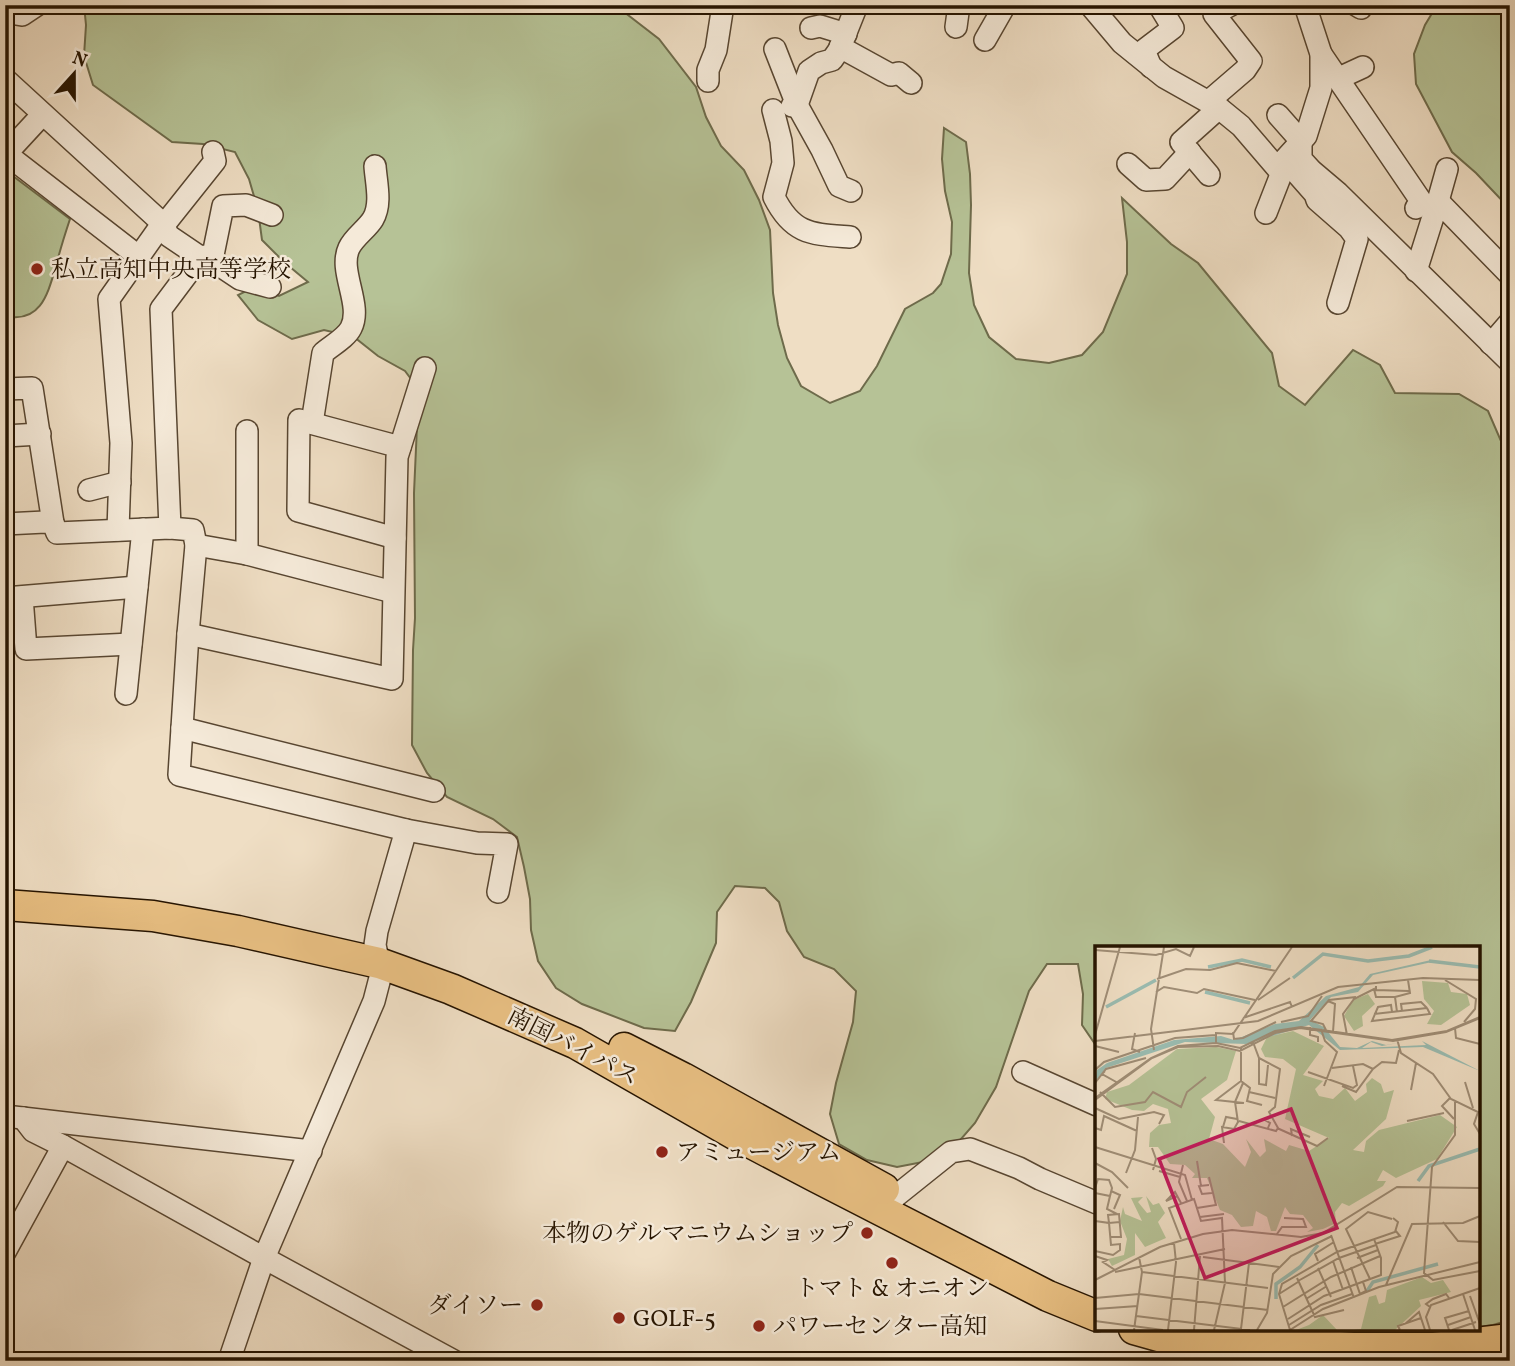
<svg xmlns="http://www.w3.org/2000/svg" width="1515" height="1366" font-family="Vollkorn,'Noto Serif JP',serif">
<rect width="100%" height="100%" fill="#efdec4"/>
<filter id="stains"><feTurbulence type="fractalNoise" baseFrequency=".00286" numOctaves="4"/><feColorMatrix values="0 0 0 0 .2 0 0 0 0 .09 0 0 0 0 .02 0 0 0 .5 -.17"/></filter>
<radialGradient id="worn" r=".72"><stop offset=".6" stop-color="#630" stop-opacity="0"/><stop offset="1" stop-color="#630" stop-opacity=".3"/></radialGradient>
<g fill="#b6c296" stroke="#6e6b4b" stroke-width="2">
<polygon points="84,5 615,5 659,39 696,87 706,117 721,146 744,170 759,200 770,230 773,293 778,325 787,358 801,386 830,403 860,391 877,366 905,309 933,293 941,284 951,254 952,222 945,191 942,159 944,128 966,142 970,174 971,205 969,273 974,305 989,337 1016,359 1049,363 1082,355 1103,332 1127,274 1127,242 1122,198 1171,244 1198,263 1272,353 1279,386 1305,405 1353,350 1380,365 1395,393 1459,394 1488,411 1501,441 1507,472 1510,475 1510,1320 1493,1325 1478,1327 1478,948 1097,948 1097,1047 1082,1025 1083,994 1078,964 1047,964 1029,991 996,1087 975,1123 955,1146 928,1161 897,1167 867,1160 839,1144 830,1114 836,1083 853,1022 856,991 834,969 804,957 787,931 779,902 765,888 735,886 717,912 716,943 691,1002 675,1031 644,1028 582,1004 556,988 538,961 531,930 530,899 524,867 517,837 493,819 447,797 427,773 412,745 413,650 415,618 414,493 417,426 423,395 405,371 378,356 354,337 324,330 292,339 258,320 238,295 254,287 279,296 308,282 284,262 262,240 258,210 249,179 235,152 203,144 172,142 93,85 84,56 86,25"/>
<polygon points="1437,5 1510,5 1510,209 1476,173 1452,152 1416,84 1414,54 1425,25"/>
<path d="M5 170 70 219C65 234 60 250 56 266 48 293 41 324 5 316Z"/>
</g>
<g fill="none" stroke-linecap="round" stroke-linejoin="round">
<defs>
<g id="minor">
<polyline points="1090,5 1122,43 1164,77 1219,108 1241,126 1277,168 1306,136 1321,88 1321,54 1305,5"/>
<polyline points="1356,5 1361,8"/>
<polyline points="5,7 16,14 22,15 37,5"/>
<polyline points="956,27 959,5"/>
<polyline points="811,28 820,26 846,34"/>
<polyline points="985,40 1005,5"/>
<polyline points="840,47 891,75 899,73 911,83"/>
<polyline points="775,49 797,105 822,150 839,186 851,191"/>
<polyline points="1321,54 1421,201 1416,208"/>
<polyline points="1151,67 1144,50 1173,28 1159,5"/>
<polyline points="5,79 160,221 169,236 200,257 161,309 170,528"/>
<polyline points="1337,79 1363,67"/>
<polyline points="708,81 708,70 716,50 723,5"/>
<polyline points="1209,101 1245,70 1251,61 1214,14 1231,5"/>
<polyline points="792,106 797,105 809,71 821,63 832,60 839,50 857,5"/>
<path d="M773 110 781 141 783 163 774 197C793 235 812 234 850 237"/>
<polyline points="1278,115 1301,141 1301,159 1312,171 1338,193 1510,362"/>
<polyline points="5,153 138,256"/>
<polyline points="6,154 42,115"/>
<polyline points="1128,164 1146,180 1165,179 1190,152"/>
<polyline points="1293,169 1315,194 1317,200 1349,228 1357,239 1338,303"/>
<polyline points="1209,175 1181,142 1219,108"/>
<polyline points="1438,201 1447,169"/>
<polyline points="1266,213 1282,172"/>
<polyline points="200,257 213,255 223,206 246,205 272,215"/>
<polyline points="200,257 216,263 240,279 270,287"/>
<polyline points="1416,271 1438,201 1510,275"/>
<polyline points="1491,344 1510,322"/>
<polyline points="5,389 32,388 53,523"/>
<path d="M312 423 323 353C331 346 346 338 351 328 363 305 338 271 349 248 354 237 367 229 373 219 382 204 376 182 375 166"/>
<polyline points="5,436 40,434"/>
<polyline points="89,490 120,482"/>
<polyline points="5,524 45,522 53,523 57,533 170,528 193,530 196,545 188,634 179,775 406,830 377,931 375,945 381,974 374,1001 264,1258 229,1361"/>
<polyline points="118,530 121,443 109,299 162,224 168,220 215,161 213,152"/>
<polyline points="395,538 298,511 299,420 400,447"/>
<polyline points="196,545 247,554 393,592"/>
<polyline points="247,554 247,431"/>
<polyline points="22,597 26,649 131,644"/>
<polyline points="5,598 137,587"/>
<polyline points="188,634 392,679 397,457 425,368"/>
<polyline points="126,694 143,529"/>
<polyline points="182,728 434,791"/>
<polyline points="406,830 477,843 507,844 498,892"/>
<polyline points="1023,1072 1097,1105"/>
<polyline points="5,1116 311,1151"/>
<polyline points="63,1146 264,1258 454,1361"/>
<polyline points="884,1211 896,1196 951,1152 970,1149 1019,1168 1040,1179 1097,1203"/>
<polyline points="5,1252 63,1146 33,1131 23,1118"/>
</g>
<g id="highway">
<polyline points="5,905 153,916 238,931 379,963 451,989 575,1043 736,1135 816,1177 1048,1296 1097,1316"/>
<polyline points="624,1048 683,1078 884,1189"/>
<polyline points="1134,1329 1205,1349 1232,1354"/>
<polyline points="1204,1329 1273,1342 1353,1348 1434,1348 1510,1339"/>
</g>
</defs>
<use href="#minor" stroke="#584631" stroke-width="24"/>
<use href="#highway" stroke="#261400" stroke-width="33"/>
<use href="#minor" stroke="#f5ead9" stroke-width="21"/>
<use href="#highway" stroke="#e8bf82" stroke-width="30"/>
</g>
<g fill="#8f2418" stroke="#f5ead9" stroke-width="2.5">
<circle cx="37" cy="269" r="7"/>
<circle cx="662" cy="1152" r="7"/>
<circle cx="867" cy="1233" r="7"/>
<circle cx="892" cy="1263" r="7"/>
<circle cx="537" cy="1305" r="7"/>
<circle cx="619" cy="1318" r="7"/>
<circle cx="759" cy="1326" r="7"/>
</g>
<g text-anchor="middle" stroke-width="5" stroke-linejoin="round" paint-order="stroke">
<g font-size="24" fill="#261400" stroke="#f5ead9" text-anchor="start">
<text x="51" y="277">私立高知中央高等学校</text>
<text x="676" y="1160">アミュージアム</text>
<text x="853" y="1241" text-anchor="end">本物のゲルマニウムショップ</text>
<text x="892" y="1296" text-anchor="middle">トマト &amp; オニオン</text>
<text x="523" y="1313" text-anchor="end">ダイソー</text>
<text x="633" y="1326">GOLF-5</text>
<text x="773" y="1334">パワーセンター高知</text>
</g>
<g font-size="24" fill="#261400" stroke="#f5ead9">
<text transform="translate(573 1046) rotate(27)" y="8">南国バイパス</text>
</g>
</g>
<g transform="translate(1095 946)">
<rect width="385" height="385" fill="#efdec4"/>
<path d="M327 35 353 37 356 46 372 48 375 59 346 79 332 78 339 65 329 53ZM273 48 280 58 267 70 268 80 259 85 249 70 258 54ZM198 85 229 100 208 129 228 135 220 143 224 150 238 153 250 142 260 155 272 146 271 138 277 132 286 138 289 147 299 144 291 173 258 204 269 206 271 195 284 184 345 169 362 181 342 213 301 232 288 224 282 235H291L288 240 254 260 247 257 240 266 241 277 228 283 212 286 218 282 208 269 195 268 190 261 181 285H176L172 271 161 265 158 280 146 281 137 269 125 264 112 232H97L100 228 90 219 75 218 63 201H54L55 187 64 179 76 177 73 163 58 158 49 165 37 164 10 153 12 146 34 139 82 103 121 101 141 105 132 134 106 153 120 171 114 193 128 198 150 221 156 206 151 193 165 211 171 205 169 193 191 205 194 199 214 205 234 192 190 173 201 123 188 113 170 111 166 103 172 91ZM51 250 58 259 64 257 70 267 63 276 71 292 50 301 40 287V309L17 320 13 313 29 309 32 293 25 275 28 261 30 268 47 275 36 252 48 251 43 256 52 267 56 266ZM327 331 336 337 348 334 356 346 324 354 326 360 300 384H259L266 383 274 351 281 349 284 358 290 356 292 344ZM228 369 242 384H201L214 379Z" fill="#b6c296"/>
<path d="M336 14 337 16 278 29 263 46 236 51 215 74 229 81 245 101 262 102 277 95 291 99 308 96 287 100 276 96 267 102 331 99 327 95 385 125 328 101 245 104 214 79 151 98 90 96 11 122 0 136 2 124 12 117 79 94 126 90 139 94 180 78 204 75 231 50 264 41 275 28Z" fill="#9abcb1"/>
<path fill="none" stroke="#9abcb1" stroke-width="3.5" d="M334 15 385 21M113 21 147 14 176 21M198 32 228 8 273 15 314 10 337 1M110 46 155 57M11 61 61 34M323 235 334 220 385 203M272 345 278 336 343 318M181 353V338L205 321 223 299"/>
<path fill="none" stroke="#9f8d76" stroke-width="2" d="M0 4 61 9 81 3 95 10 99 1M62 33 91 23 115 24 142 17 181 25M350 34 381 53 380 63 369 76M281 40V44L314 45M61 46 69 41 102 47 109 43 160 54M163 54 195 32M233 55 240 58 238 86M307 65 306 58 326 56 332 62M297 66 296 59 283 61 277 75 335 68 332 62M302 66 300 51 315 47 313 34M279 68 332 62M148 72 195 56 197 61M186 76 213 70 227 50M215 81V89L223 91V96M360 82 361 92 385 98M226 83 230 95 242 106 229 140M231 84 228 78 216 75 234 54 261 51M138 86 139 93 148 92 181 76M40 87 37 103 45 106M0 89 25 1M252 89 248 68 259 53 279 43 281 51H300M302 93 306 107 338 128 356 153 383 166 379 178 385 188M0 95 163 75 243 41 328 32 385 34M121 97V87L138 88 197 1M0 100 24 106M146 102V135L155 142 152 155 167 159M59 104 56 83 69 1M164 112V138L171 139 173 119M237 122 268 118 278 123M0 124 9 116 80 92 121 89M10 125 7 128 23 137M213 126 258 142 262 139 258 120M146 135 121 154 149 157M370 136 378 162M0 137 11 123 51 112M247 140 261 146 278 123 287 116 301 117 304 104M316 144 321 117M5 146 20 161 50 156 58 146 86 161 92 146 111 131M154 146 180 152M0 152 56 112 83 100 121 97 145 102 180 85 206 81 297 94 352 85 385 71M355 152 347 160 359 173M0 154 57 112 83 101 123 100 145 105 180 87 205 82 298 95 351 86 385 72M360 155V189L337 221 329 327 338 334 385 325M0 162 24 173 59 166 69 169 64 178M144 175 181 185 183 182 174 166 180 161 185 123 164 112 158 96M312 175 349 167M128 181 131 171 142 173M0 182 6 184 9 170 42 185M173 182 175 177 170 174 183 168M182 182 222 200 233 192M197 190 196 183 215 191M129 197 127 181 139 183 143 176 140 156 148 137M0 201 90 229 97 254M57 202 61 213 58 224M102 215 106 240M0 217 17 226 33 242M88 219 84 236 92 255M64 225 85 231M31 227 40 204 43 171M114 239 104 240 107 248 117 247M0 242 3 233 14 234 17 242 15 250 0 247M16 245 25 249 19 263M15 250 12 263 22 268M82 250 71 255 80 246 86 257M102 262 121 259 114 231M105 271 129 268M0 275 14 277 16 299 25 298V304L18 309 0 305M348 276 363 295 385 296M182 288 187 281H211L208 273 189 272M236 289 259 352M16 291H26L24 268 13 269 14 277 25 276M86 293 74 262 99 253 106 275 127 272 130 337 119 384M280 298 305 290 300 284M0 310 12 314 8 316 20 324M108 311 184 321M262 312 283 304M223 315 220 308 239 296M238 315 248 344M256 321 265 348 271 345 268 336M223 322 236 351M20 326 130 303M47 326 173 342M202 332 220 371 249 364M275 333 251 283 273 266 297 273M0 334 65 301 108 288 137 284 206 291 228 287 302 241 385 242M203 335 244 312 281 299M291 339 317 278 368 277 385 270M184 348 203 336M368 348 380 384M375 350 385 378M0 352 44 348 173 364M211 353 232 340M188 361 236 331 285 310M335 361 331 358 338 353 351 348 354 352M0 363 43 360M41 370 155 384M193 373 229 350 286 329V312L279 293M0 375 68 384M310 378 324 366 330 384M194 379 226 359 257 348M353 379 376 371M146 383 154 317M39 384 47 326 44 311M73 384 81 316 79 297M99 384 105 310M162 384 172 367 178 328 196 310 237 290M195 384 184 348 187 338 242 306 300 286 303 276 298 272M195 384 228 363 284 341 385 316M305 384 303 380 326 372M335 384 331 371 336 359 385 342M354 384 350 372 374 365M357 384 381 376"/>
<path fill="#c2185b" fill-opacity="0.15" stroke="#c2185b" stroke-width="3.5" d="M196 163 242 282 110 332 64 213Z"/>
<rect width="385" height="385" fill="none" stroke="#261400" stroke-width="3.5"/>
</g>
<rect width="1515" height="1366" fill="none" stroke="#efdec4" stroke-width="28"/>
<rect x="7" y="7" width="1501" height="1352" fill="none" stroke="#261400" stroke-width="3.5"/>
<rect x="14" y="14" width="1487" height="1338" fill="none" stroke="#261400" stroke-width="2"/>
<g transform="translate(74 74) rotate(21)" stroke="#f5ead9" stroke-width="5" paint-order="stroke">
<path d="M0-5L12 26L0 18L-12 26Z" fill="#261400"/>
<text y="-10" font-size="19" font-weight="bold" text-anchor="middle" fill="#261400">N</text>
</g>
<rect width="100%" height="100%" filter="url(#stains)"/>
<rect width="100%" height="100%" fill="url(#worn)"/>
</svg>
